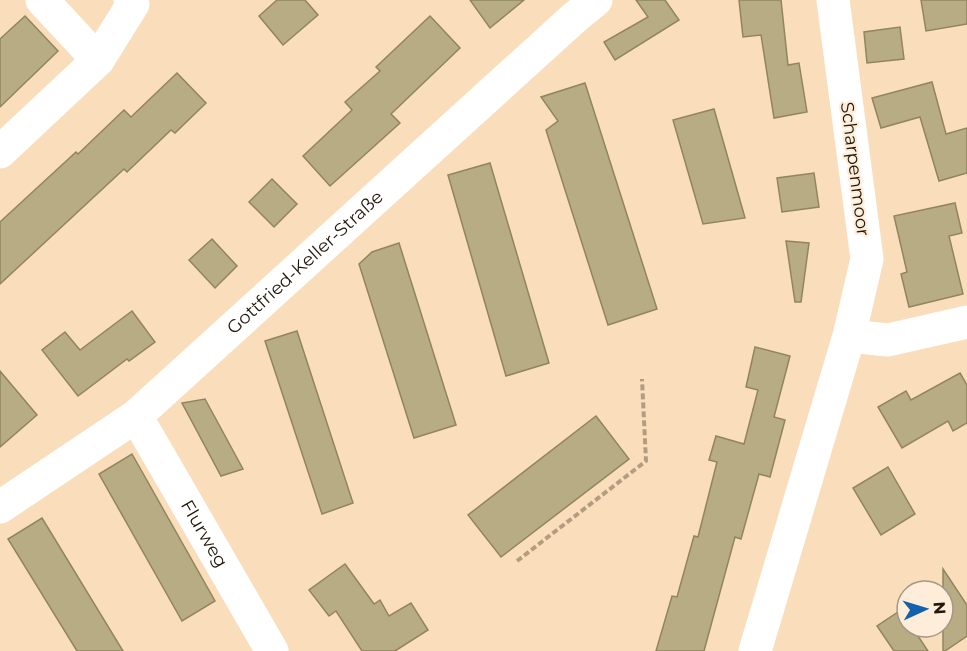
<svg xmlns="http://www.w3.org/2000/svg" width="967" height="651" font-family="Montserrat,sans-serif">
<rect width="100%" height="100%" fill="#fadebb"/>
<g fill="#b8ac84" stroke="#91855f" stroke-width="1.5">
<polygon points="277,0 305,0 318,15 283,45 259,16"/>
<polygon points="470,0 524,0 490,28"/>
<polygon points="636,0 665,0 679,20 615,60 604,42 648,17"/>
<polygon points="739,0 781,0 788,65 799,63 807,112 774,118 761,35 743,37"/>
<polygon points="921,0 967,0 967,24 926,31"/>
<polygon points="25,16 58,51 0,107 0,39"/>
<polygon points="430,16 460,48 391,114 400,123 330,186 303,156 352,110 345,102 380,71 376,67"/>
<polygon points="900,27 904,59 867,63 864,32"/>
<polygon points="177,73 206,103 175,133 171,130 127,172 124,169 0,284 0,222 76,152 78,154 124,110 131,117"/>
<polygon points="932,82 946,134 967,128 967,173 939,181 920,117 881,128 872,98"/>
<polygon points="585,83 657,309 608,325 546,130 558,121 541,97"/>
<polygon points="714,109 745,218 703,224 673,120"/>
<polygon points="490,163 549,363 506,376 448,175"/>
<polygon points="814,173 819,207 782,212 777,178"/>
<polygon points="272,179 297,204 274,227 249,202"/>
<polygon points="955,203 962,233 949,236 963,294 909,307 901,274 907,272 894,216"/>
<polygon points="212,239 237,266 215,288 189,260"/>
<polygon points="786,241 809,243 801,302 795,302"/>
<polygon points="399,243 456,425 414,438 359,264 372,252"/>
<polygon points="132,311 155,342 129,361 127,359 78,396 42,350 65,332 80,350"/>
<polygon points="297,331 353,503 322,514 265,341"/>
<polygon points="755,347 790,356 774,417 785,420 770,477 759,474 741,539 735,537 704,651 656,651 672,596 677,597 694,536 698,537 717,462 709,460 716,436 744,444 758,390 746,387"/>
<polygon points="0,371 37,415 0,447"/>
<polygon points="960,373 967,385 967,423 953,431 948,421 902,448 878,407 906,391 911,400"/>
<polygon points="205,399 243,469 221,476 182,403"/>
<polygon points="596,416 629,459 501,557 468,515"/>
<polygon points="132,454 215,601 182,621 99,474"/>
<polygon points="888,467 915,514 881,535 853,488"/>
<polygon points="42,518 123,651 77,651 8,539"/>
<polygon points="345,564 374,604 380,600 389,616 411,603 428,630 395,651 362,651 336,611 329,616 309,590"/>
<polygon points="943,569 967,605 967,636 945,651 943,651"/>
<polygon points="901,610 907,620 907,627 912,627 928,651 894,651 877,626"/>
</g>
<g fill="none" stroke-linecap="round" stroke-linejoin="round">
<polyline stroke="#b39d81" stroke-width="4" stroke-dasharray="6 3" stroke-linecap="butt" points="517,561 646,461 642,379"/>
<g stroke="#fff" stroke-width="33">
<polyline points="42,0 98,60"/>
<polyline points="0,152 98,60 133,4 130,0"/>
<polyline points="849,336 888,340 967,322"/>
<path id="s1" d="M136 416 272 651"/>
<path id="s2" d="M0 507 136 416 574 18 596 0"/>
<polyline points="755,651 849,336 867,259 833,0"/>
</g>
</g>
<g text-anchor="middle" stroke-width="4.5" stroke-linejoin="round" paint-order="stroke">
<g font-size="18" fill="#21170a" stroke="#feedd8">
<text transform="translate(855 169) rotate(83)" y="6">Scharpenmoor</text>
<text dy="6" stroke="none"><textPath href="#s2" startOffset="392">Gottfried-Keller-Straße</textPath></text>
<text dy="6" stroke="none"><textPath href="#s1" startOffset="136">Flurweg</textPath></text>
</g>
</g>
<g transform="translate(925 609) rotate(86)"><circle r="28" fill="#feedd8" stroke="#a69786" stroke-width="1.5"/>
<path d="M0-4.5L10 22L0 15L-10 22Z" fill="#1261af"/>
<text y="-9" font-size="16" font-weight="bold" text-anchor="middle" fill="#21170a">N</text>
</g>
</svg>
